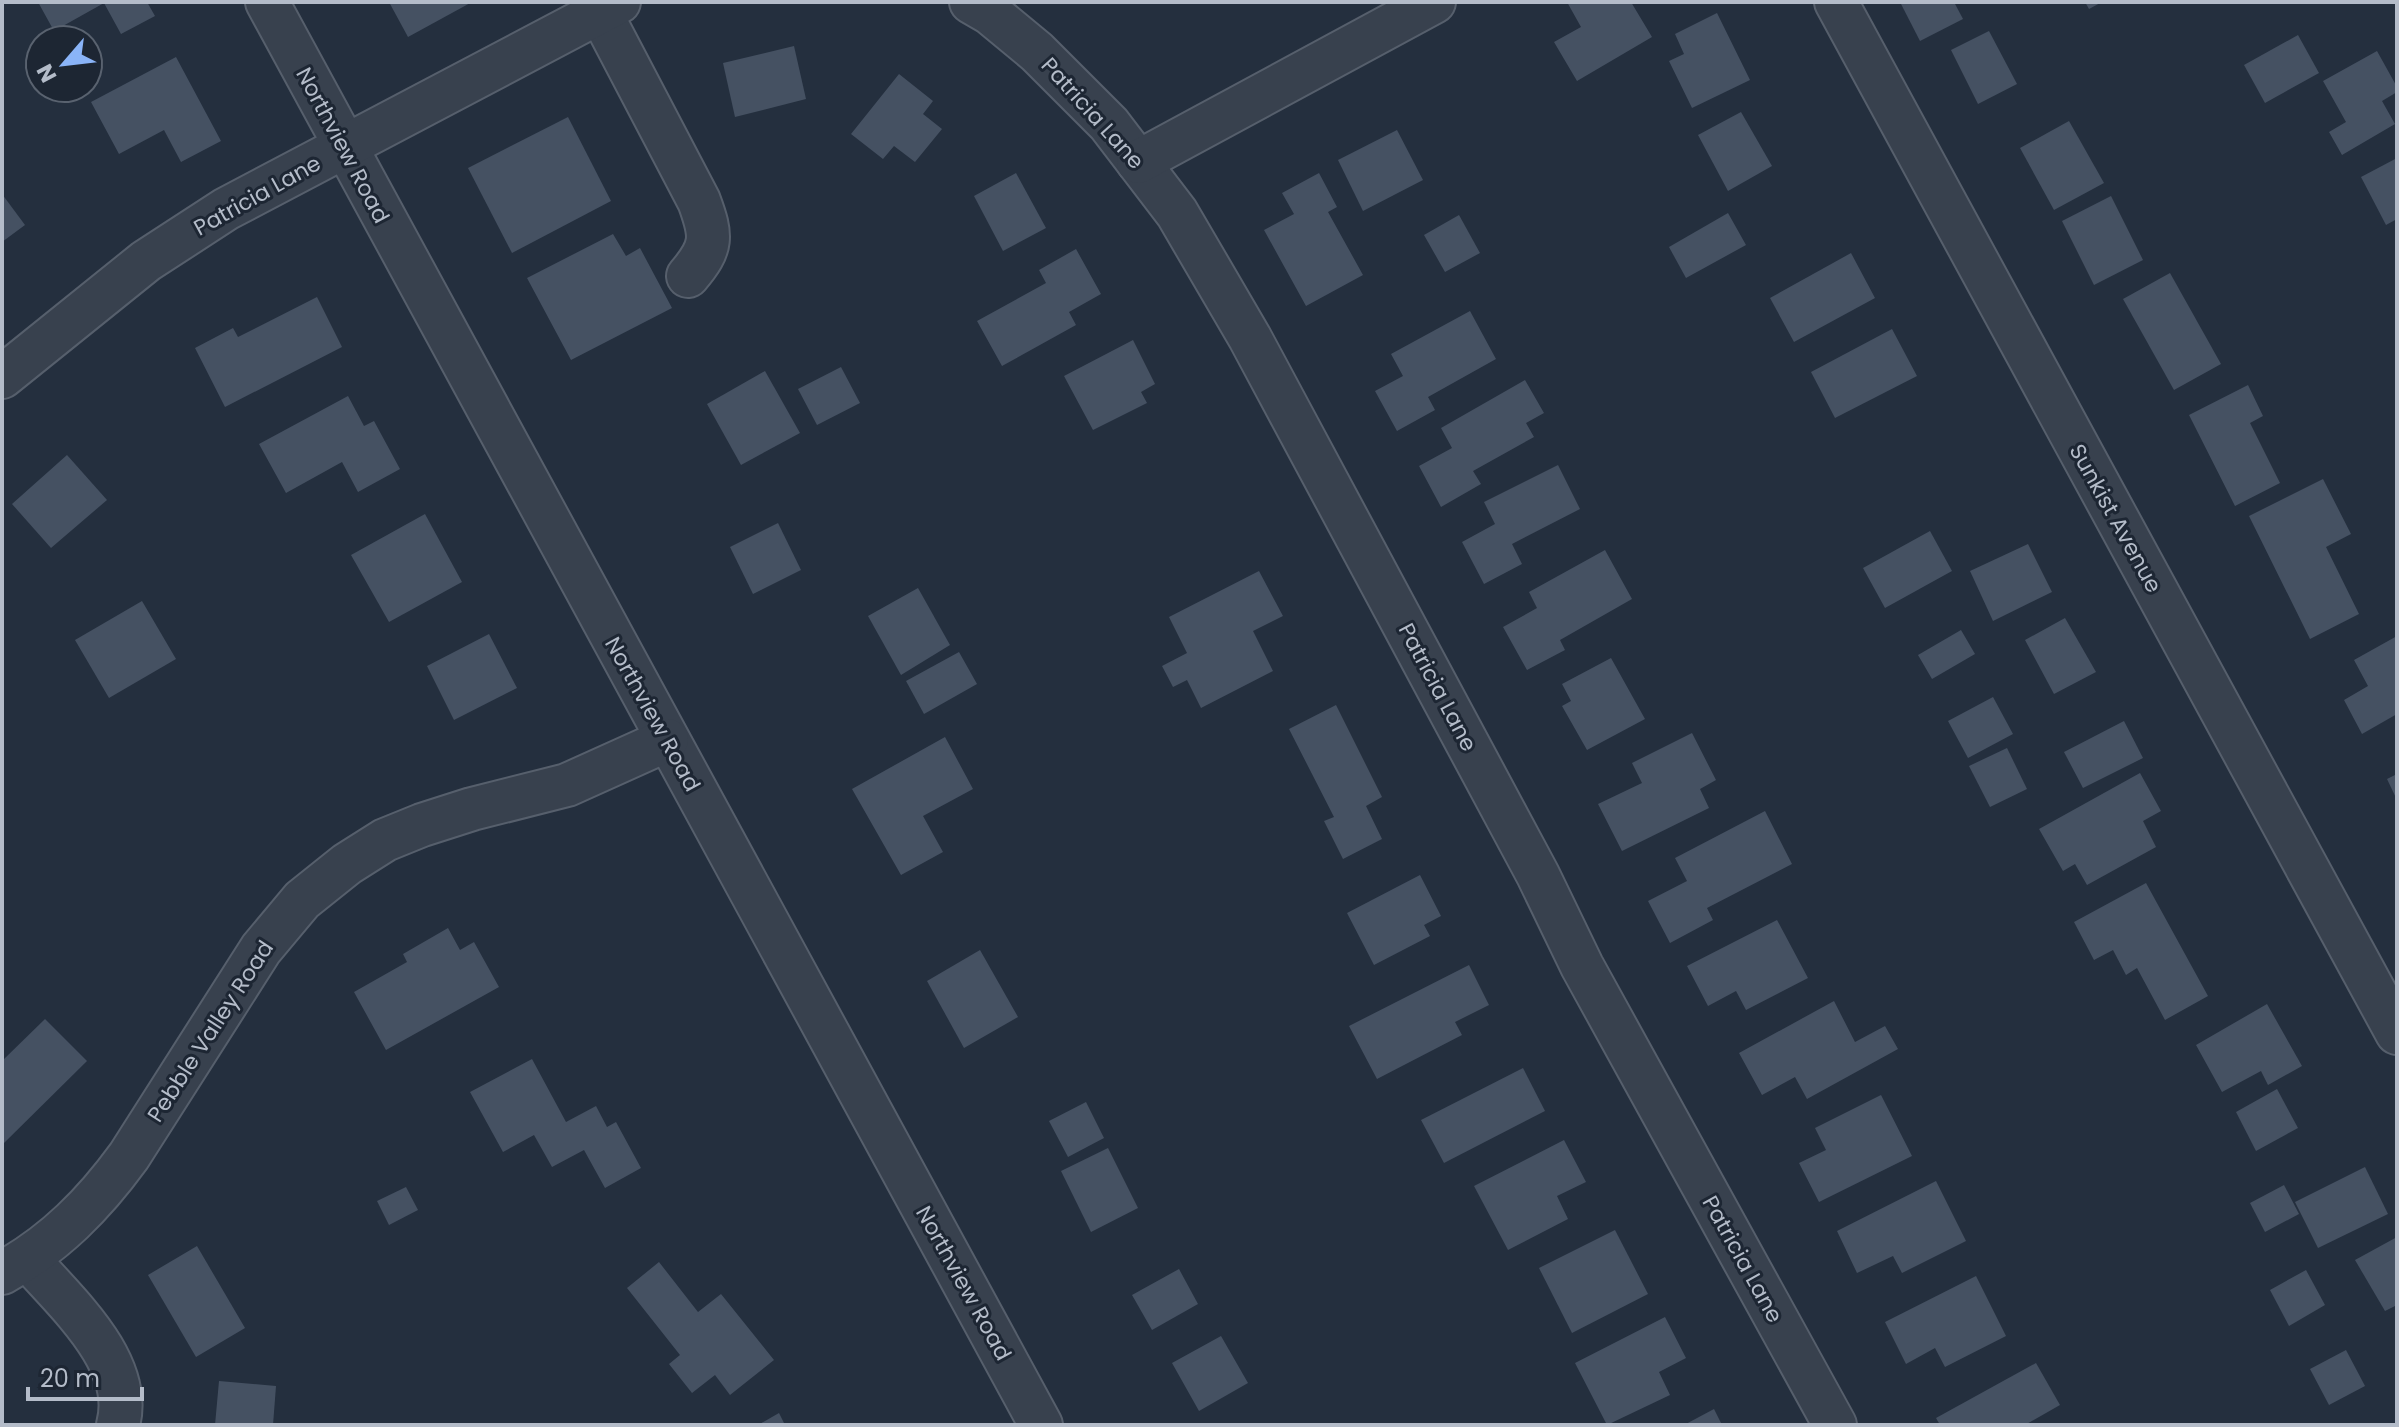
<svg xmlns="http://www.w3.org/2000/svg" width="2399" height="1427" font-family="Poppins,sans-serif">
<rect width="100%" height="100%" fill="#242f3e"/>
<g fill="#455162">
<polygon points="38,2 147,2 155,16 121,34 104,3 54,31"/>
<polygon points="389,2 472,2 408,37"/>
<polygon points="1567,2 1631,2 1652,37 1577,81 1554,42 1581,27"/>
<polygon points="1900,2 1954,2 1963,19 1920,41"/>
<polygon points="2085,2 2102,2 2089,9"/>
<polygon points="1717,13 1750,80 1692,108 1669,61 1684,54 1675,34"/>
<polygon points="1989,31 2017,84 1978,104 1951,50"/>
<polygon points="2298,35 2319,73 2265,103 2244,65"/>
<polygon points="794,46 806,99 735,117 723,63"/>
<polygon points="2377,51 2397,87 2397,92 2382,101 2395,124 2342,155 2329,132 2346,122 2323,81"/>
<polygon points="176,57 221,141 181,162 164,130 119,154 91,102"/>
<polygon points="899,74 933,101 923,114 942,129 915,162 894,146 883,159 851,134"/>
<polygon points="1741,112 1772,166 1728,191 1698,135"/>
<polygon points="568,117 611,201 512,253 468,168"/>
<polygon points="2069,121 2104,183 2054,210 2020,148"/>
<polygon points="1397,130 1423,180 1363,211 1338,160"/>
<polygon points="2397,158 2397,219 2386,225 2361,177"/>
<polygon points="1016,173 1046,228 1003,251 974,196"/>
<polygon points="1319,173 1337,207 1328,212 1363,275 1306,306 1264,230 1294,214 1282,193"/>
<polygon points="2,194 25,225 2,242"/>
<polygon points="2111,196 2143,260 2094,285 2062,221"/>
<polygon points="1728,213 1746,245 1686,278 1669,247"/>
<polygon points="1459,215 1480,253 1445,272 1424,235"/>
<polygon points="613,234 626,256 640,248 672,308 571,360 527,278"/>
<polygon points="1076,249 1101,294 1069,312 1076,325 1002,366 977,321 1046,283 1039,270"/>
<polygon points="1851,253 1875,298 1794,342 1770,298"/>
<polygon points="2170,273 2221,364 2174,390 2123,299"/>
<polygon points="317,297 342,347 225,407 195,348 233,328 238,337"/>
<polygon points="1470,311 1496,359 1428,397 1435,410 1397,431 1375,391 1403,376 1391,354"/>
<polygon points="1892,329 1917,376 1835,418 1811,372"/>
<polygon points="1133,340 1155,384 1141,392 1147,403 1093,430 1064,376"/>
<polygon points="841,367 860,403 817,425 798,389"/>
<polygon points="765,371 800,433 741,465 707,404"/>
<polygon points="1525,380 1544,413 1526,423 1534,437 1473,471 1481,484 1441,507 1419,466 1452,448 1441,428"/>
<polygon points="2248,385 2263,416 2250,423 2280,483 2235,506 2189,415"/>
<polygon points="348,396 364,426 374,421 400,469 358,492 342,462 286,493 259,444"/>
<polygon points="67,455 107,500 51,548 12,504"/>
<polygon points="1558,465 1580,509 1512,544 1522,564 1484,584 1462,542 1495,524 1484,502"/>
<polygon points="2323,479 2351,534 2326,547 2359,614 2310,639 2249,516"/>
<polygon points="425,514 462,582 389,622 351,555"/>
<polygon points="778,523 801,570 753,594 730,547"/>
<polygon points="1930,531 1952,571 1885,608 1863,568"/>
<polygon points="2028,544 2052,592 1993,621 1970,571"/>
<polygon points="1605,550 1632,599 1560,640 1565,650 1527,670 1503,627 1537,608 1529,592"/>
<polygon points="1259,571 1283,616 1253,631 1273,671 1201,708 1187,680 1173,687 1162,666 1187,653 1169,617"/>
<polygon points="918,588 950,645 901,675 868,616"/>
<polygon points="142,601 176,659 109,698 75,640"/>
<polygon points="2065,618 2096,672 2054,694 2025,640"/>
<polygon points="1961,630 1975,654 1932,679 1918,655"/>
<polygon points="489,634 517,688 454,720 427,666"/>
<polygon points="2397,636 2397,714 2362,734 2344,700 2368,686 2354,660"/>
<polygon points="959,652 977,684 924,714 906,681"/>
<polygon points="1611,658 1645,719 1587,750 1562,706 1571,701 1562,684"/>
<polygon points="1993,697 2013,734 1968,758 1948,721"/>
<polygon points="1336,705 1382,797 1366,806 1382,839 1343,859 1324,821 1334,817 1289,729"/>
<polygon points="2124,721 2143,758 2083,788 2064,752"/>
<polygon points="1692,733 1716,780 1700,789 1709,808 1622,851 1598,804 1642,783 1632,763"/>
<polygon points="945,737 973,789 923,816 943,852 901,875 852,789"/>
<polygon points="2007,748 2027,789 1990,807 1969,766"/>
<polygon points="2140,773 2161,811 2143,821 2156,847 2087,885 2075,864 2063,871 2039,829"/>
<polygon points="2397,774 2397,800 2387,779"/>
<polygon points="1765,811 1792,864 1707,908 1713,920 1670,943 1648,901 1687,881 1675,858"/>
<polygon points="1420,875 1441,916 1424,925 1430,936 1374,965 1347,913"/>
<polygon points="2146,883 2208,996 2165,1020 2137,968 2126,975 2113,950 2094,960 2074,922"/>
<polygon points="1777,920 1808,978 1746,1010 1736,991 1708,1006 1687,966"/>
<polygon points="448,928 460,950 474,942 499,987 386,1050 354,992 407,962 403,954"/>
<polygon points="980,950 1018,1017 964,1048 927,981"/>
<polygon points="1469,965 1489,1005 1455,1022 1462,1035 1377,1079 1349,1026"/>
<polygon points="1834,1001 1855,1042 1885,1026 1898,1049 1807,1099 1795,1077 1762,1095 1739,1053"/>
<polygon points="2267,1004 2302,1066 2268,1085 2261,1071 2222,1092 2196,1045"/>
<polygon points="45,1019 87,1061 2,1145 2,1061"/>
<polygon points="532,1059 566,1122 596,1106 607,1127 616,1122 641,1168 605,1188 584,1150 552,1167 534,1135 503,1152 470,1092"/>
<polygon points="1523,1068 1545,1111 1444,1163 1421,1120"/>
<polygon points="2277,1089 2298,1128 2256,1151 2236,1112"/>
<polygon points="1881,1095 1912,1156 1819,1202 1799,1163 1826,1150 1815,1128"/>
<polygon points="1086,1102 1104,1138 1068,1157 1049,1121"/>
<polygon points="1564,1140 1586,1182 1557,1196 1568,1219 1508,1250 1474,1186"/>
<polygon points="1108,1148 1138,1208 1091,1232 1061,1171"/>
<polygon points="2365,1167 2388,1214 2318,1248 2295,1202"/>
<polygon points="1936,1181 1966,1241 1902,1273 1893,1256 1857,1273 1837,1231"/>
<polygon points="2284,1185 2299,1214 2265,1232 2250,1203"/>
<polygon points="406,1187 418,1210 389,1225 377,1201"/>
<polygon points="1615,1230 1648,1294 1572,1333 1539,1268"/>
<polygon points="2397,1237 2397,1305 2385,1311 2355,1260"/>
<polygon points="197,1246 245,1328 196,1357 148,1275"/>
<polygon points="659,1262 698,1312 721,1294 774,1360 730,1395 715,1375 692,1393 669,1364 680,1355 627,1288"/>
<polygon points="1179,1269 1198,1304 1152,1330 1132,1295"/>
<polygon points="2306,1270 2325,1305 2289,1326 2270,1290"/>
<polygon points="1976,1276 2006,1336 1945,1367 1935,1348 1906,1364 1885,1322"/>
<polygon points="1665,1317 1686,1358 1659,1372 1670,1395 1607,1425 1575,1363"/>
<polygon points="1221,1336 1248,1383 1199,1411 1172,1363"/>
<polygon points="2346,1350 2365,1386 2329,1405 2310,1369"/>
<polygon points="2036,1363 2060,1405 2025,1425 1940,1425 1936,1418"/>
<polygon points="219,1381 276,1386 273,1425 215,1425"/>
<polygon points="1714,1409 1722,1425 1684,1425"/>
<polygon points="779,1413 785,1425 758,1425"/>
</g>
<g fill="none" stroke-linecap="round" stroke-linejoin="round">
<defs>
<g id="minor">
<polyline points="267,2 1041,1425"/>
<polyline points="971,2 990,13 1037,52 1109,124 1177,213 1250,338 1538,875 1582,966 1835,1425"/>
<polyline points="1836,2 2397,1033"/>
<path d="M600 12 699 201C712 236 713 247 688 276"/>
<polyline points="1138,162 1434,2"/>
<polyline points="2,377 146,261 226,209 619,2"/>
<path d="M28 1259C65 1302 135 1362 118 1425"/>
<path d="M2 1273C55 1244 94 1204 129 1156L261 949 302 900 347 864 385 840 422 825 472 809 567 785 667 740"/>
</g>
</defs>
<use href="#minor" stroke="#565f6c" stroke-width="46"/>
<use href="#minor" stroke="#38414e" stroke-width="42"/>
</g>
<g text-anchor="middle" stroke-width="6" stroke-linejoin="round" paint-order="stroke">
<g font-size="22" fill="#b4bcc9" stroke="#1d2633">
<text transform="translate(1093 113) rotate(48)" y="8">Patricia Lane</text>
<text transform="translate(343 145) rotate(62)" y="8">Northview Road</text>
<text transform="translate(257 195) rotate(-29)" y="8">Patricia Lane</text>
<text transform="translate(2116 518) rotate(61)" y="8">Sunkist Avenue</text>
<text transform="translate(1438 687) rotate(62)" y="8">Patricia Lane</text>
<text transform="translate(653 714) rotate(61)" y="8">Northview Road</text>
<text transform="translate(210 1031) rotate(-57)" y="8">Pebble Valley Road</text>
<text transform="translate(1743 1259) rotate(61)" y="8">Patricia Lane</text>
<text transform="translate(964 1283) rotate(61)" y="8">Northview Road</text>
</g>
</g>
<rect width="2399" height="1427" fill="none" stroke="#b4bcc9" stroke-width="8"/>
<g transform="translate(64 64) rotate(242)"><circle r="38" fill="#1d2633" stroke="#59626f" stroke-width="2"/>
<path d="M0-6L14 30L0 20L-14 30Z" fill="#8ab4f8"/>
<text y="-12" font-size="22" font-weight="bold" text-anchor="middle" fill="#b4bcc9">N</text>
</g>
<path d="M28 1387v12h114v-12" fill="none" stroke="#b4bcc9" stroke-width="4"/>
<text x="40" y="1387" font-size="24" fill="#b4bcc9" stroke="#1d2633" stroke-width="6" paint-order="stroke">20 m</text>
</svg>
